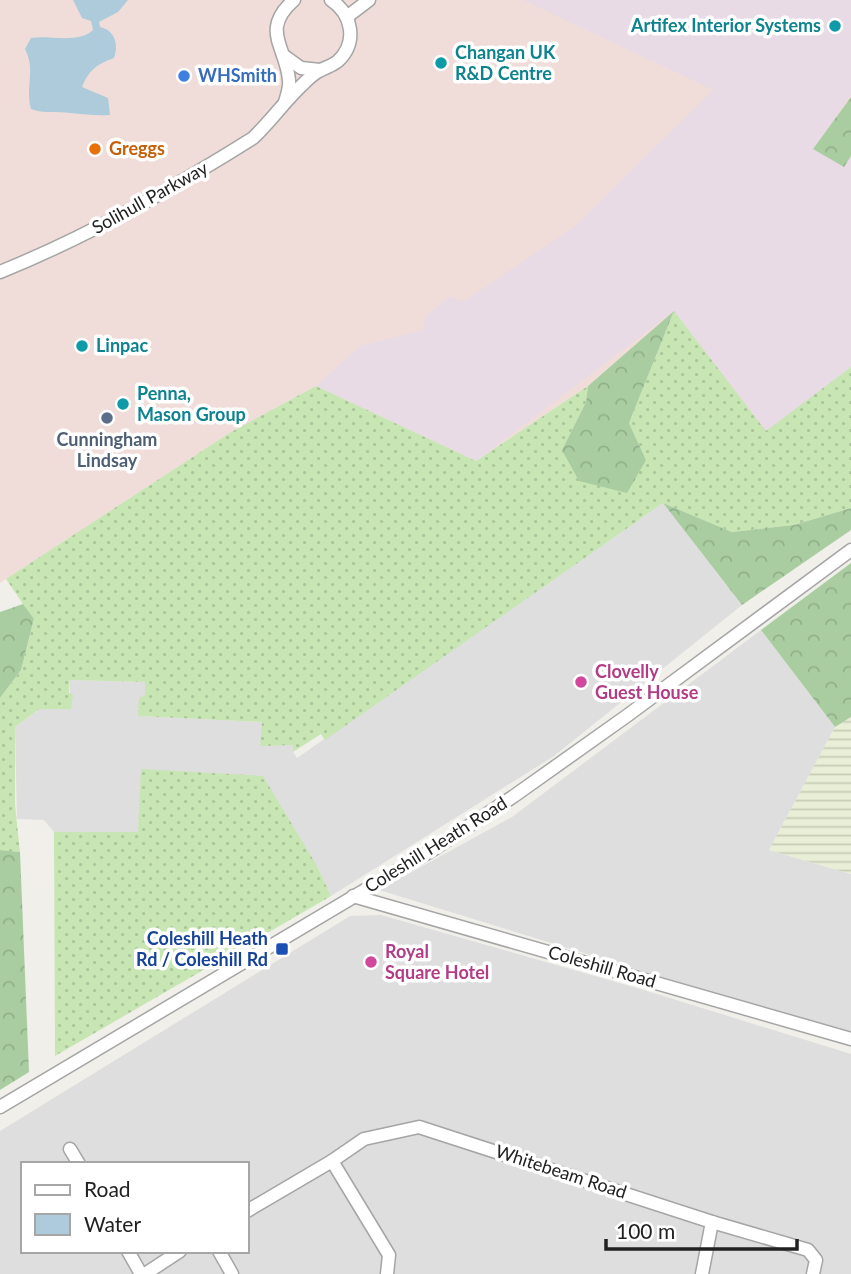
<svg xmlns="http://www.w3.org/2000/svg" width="851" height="1274" font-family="Lato,sans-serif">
<defs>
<pattern id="farmland-rules" width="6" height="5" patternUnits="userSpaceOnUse" patternTransform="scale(1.75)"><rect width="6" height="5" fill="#e9eed6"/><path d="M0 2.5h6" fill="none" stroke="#c8ccb7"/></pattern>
<pattern id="grass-dots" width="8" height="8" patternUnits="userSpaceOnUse" patternTransform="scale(1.75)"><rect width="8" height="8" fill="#c7e6b3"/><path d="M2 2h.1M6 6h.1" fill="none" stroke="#abc59a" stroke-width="1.8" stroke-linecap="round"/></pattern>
<pattern id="forest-crowns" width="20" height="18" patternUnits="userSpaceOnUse" patternTransform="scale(1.75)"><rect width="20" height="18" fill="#a9cda1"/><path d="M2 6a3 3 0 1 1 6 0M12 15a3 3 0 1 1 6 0" fill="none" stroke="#91b08a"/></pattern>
</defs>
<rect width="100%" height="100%" fill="#f1efe9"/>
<g fill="#dfdede" fill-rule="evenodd">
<polygon points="663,503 742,605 554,756 331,896 317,866 139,832 54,832 44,820 17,819 15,727 39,709 71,709 69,680 145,682 145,695 138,716 262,722 293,745 293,752 297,758"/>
<polygon points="761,630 835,727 769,850 851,874 851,1035 379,890 512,817"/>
<path d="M381 915 647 991 851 1054V1274H0V1131L350 916ZM23 1164H247V1251H23Z"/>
</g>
<polygon fill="#f0ddda" points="0,0 851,0 851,97 814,149 844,167 851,156 851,367 766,432 674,311 588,386 476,461 316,386 231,432 0,583"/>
<polygon fill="#e9dbe5" points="523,0 851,0 851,95 814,149 844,167 851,156 851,367 766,432 674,311 476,461 316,386 360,346 423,330 426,316 450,296 463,302 574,227 713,90"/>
<polygon fill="url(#farmland-rules)" points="851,717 851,874 769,850 835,727"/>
<g fill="url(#grass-dots)">
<polygon points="674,311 766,431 851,367 851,508 794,525 732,532 663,503 325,740 321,734 293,752 293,745 260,746 262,722 138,716 139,698 145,695 145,682 69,680 69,693 73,695 71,709 39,709 15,727 15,805 20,852 0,850 0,698 21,670 34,620 6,579 231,432 316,386 476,461 588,386 586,402 562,450 646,460 629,423"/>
<polygon points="141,769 263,776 317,866 331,896 55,1056 54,832 138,832"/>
</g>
<g fill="url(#forest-crowns)">
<polygon points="851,97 851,156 844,167 813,149"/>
<polygon points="674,311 629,423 646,460 627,493 579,481 562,450 586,402 588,386"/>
<polygon points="663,503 732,532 794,525 851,508 851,530 742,605"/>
<polygon points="851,563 851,717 835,727 761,630"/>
<polygon points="23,604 34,619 21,670 0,698 0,612"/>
<polygon points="0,850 20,852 29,1072 0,1090"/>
</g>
<path fill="#adcbdb" d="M73 0H128L118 12 99 22 100 27C115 30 119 45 114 58 97 64 89 70 82 87L108 98 110 115C96 116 84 114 70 113 57 111 44 114 31 109 25 87 36 70 25 49L31 38C49 35 79 44 93 30L91 21 82 18Z"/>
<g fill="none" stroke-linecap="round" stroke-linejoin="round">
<defs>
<g id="minor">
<polyline points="348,16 369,0"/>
<polyline points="283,55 301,68 320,70"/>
<path d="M285 102C287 95 290 87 289 80 286 46 260 30 294 0"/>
<path d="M0 272C89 236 172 189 253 138 271 121 284 102 302 85 307 80 313 74 319 71 326 67 332 66 338 61 358 42 352 14 331 0"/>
<polyline points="353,896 851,1039"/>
<polyline points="0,1107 434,849 514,796 628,715 851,550"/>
<polyline points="70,1149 79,1164"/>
<polyline points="332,1161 389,1255 387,1274"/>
<polyline points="247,1211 332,1161 364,1139 419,1127 712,1222 808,1250 816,1260 813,1274"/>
<polyline points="128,1251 141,1274"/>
<polyline points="219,1251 232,1274"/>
<polyline points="145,1274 180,1251"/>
<polyline points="702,1274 712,1222"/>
</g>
</defs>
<use href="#minor" stroke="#a5a5a5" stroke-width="15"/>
<use href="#minor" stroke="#fff" stroke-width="12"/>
</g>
<g fill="#0f9aa8" stroke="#fff" stroke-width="2.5">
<circle cx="835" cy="26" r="7"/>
<circle cx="441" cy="63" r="7"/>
<circle cx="82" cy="346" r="7"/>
<circle cx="123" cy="404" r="7"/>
</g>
<circle fill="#3f7fe0" stroke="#fff" stroke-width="2.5" cx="184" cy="76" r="7"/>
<circle fill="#e8710a" stroke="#fff" stroke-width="2.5" cx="95" cy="149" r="7"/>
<circle fill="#5c6f8a" stroke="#fff" stroke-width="2.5" cx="107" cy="418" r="7"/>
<g fill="#d1479c" stroke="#fff" stroke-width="2.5">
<circle cx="581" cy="682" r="7"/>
<circle cx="371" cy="962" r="7"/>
</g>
<rect fill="#1a4fb4" stroke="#fff" stroke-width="2.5" x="275" y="942" width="14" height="14" rx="3.5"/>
<g text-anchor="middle" stroke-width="7" stroke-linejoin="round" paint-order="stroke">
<g font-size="18" font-weight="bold" fill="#0d838f" stroke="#fff" text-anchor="start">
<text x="821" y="32" text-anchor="end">Artifex Interior Systems</text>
<text x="455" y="59">Changan UK<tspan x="455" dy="21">R&amp;D Centre</tspan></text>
<text x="96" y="352">Linpac</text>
<text x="137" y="400">Penna,<tspan x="137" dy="21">Mason Group</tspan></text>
</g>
<g font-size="18" font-weight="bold" fill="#366cbe" stroke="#fff" text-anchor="start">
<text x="198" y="82">WHSmith</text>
</g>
<g font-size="18" font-weight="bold" fill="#c56008" stroke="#fff" text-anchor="start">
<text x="109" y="155">Greggs</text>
</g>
<g font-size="18" fill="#212121" stroke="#fff">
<text transform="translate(150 198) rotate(-29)" y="6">Solihull Parkway</text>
<text transform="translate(436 845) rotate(-32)" y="6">Coleshill Heath Road</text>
<text transform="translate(602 967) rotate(16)" y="6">Coleshill Road</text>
<text transform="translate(561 1172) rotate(18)" y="6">Whitebeam Road</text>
</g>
<g font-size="18" font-weight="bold" fill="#4e5e75" stroke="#fff">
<text x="107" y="446">Cunningham<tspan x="107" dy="21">Lindsay</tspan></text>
</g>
<g font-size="18" font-weight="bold" fill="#b23c85" stroke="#fff" text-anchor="start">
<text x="595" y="678">Clovelly<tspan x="595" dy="21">Guest House</tspan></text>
<text x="385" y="958">Royal<tspan x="385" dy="21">Square Hotel</tspan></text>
</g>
<g font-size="18" font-weight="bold" fill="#164399" stroke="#fff" text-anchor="end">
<text x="268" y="945">Coleshill Heath<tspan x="268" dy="21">Rd / Coleshill Rd</tspan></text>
</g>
</g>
<rect x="21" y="1162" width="228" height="91" fill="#ffffff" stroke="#a6a6a6" stroke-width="2"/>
<rect x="35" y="1185" width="35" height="10" fill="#ffffff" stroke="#a6a6a6" stroke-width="2"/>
<text x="84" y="1197" font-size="21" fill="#212121">Road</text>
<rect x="35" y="1214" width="35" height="21" fill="#adcbdb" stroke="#a6a6a6" stroke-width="2"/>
<text x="84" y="1232" font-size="21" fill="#212121">Water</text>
<path d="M606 1239v10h191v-10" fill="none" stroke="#212121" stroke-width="3.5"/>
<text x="616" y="1239" font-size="21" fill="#212121" stroke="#ffffff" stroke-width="5" paint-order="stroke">100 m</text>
</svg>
